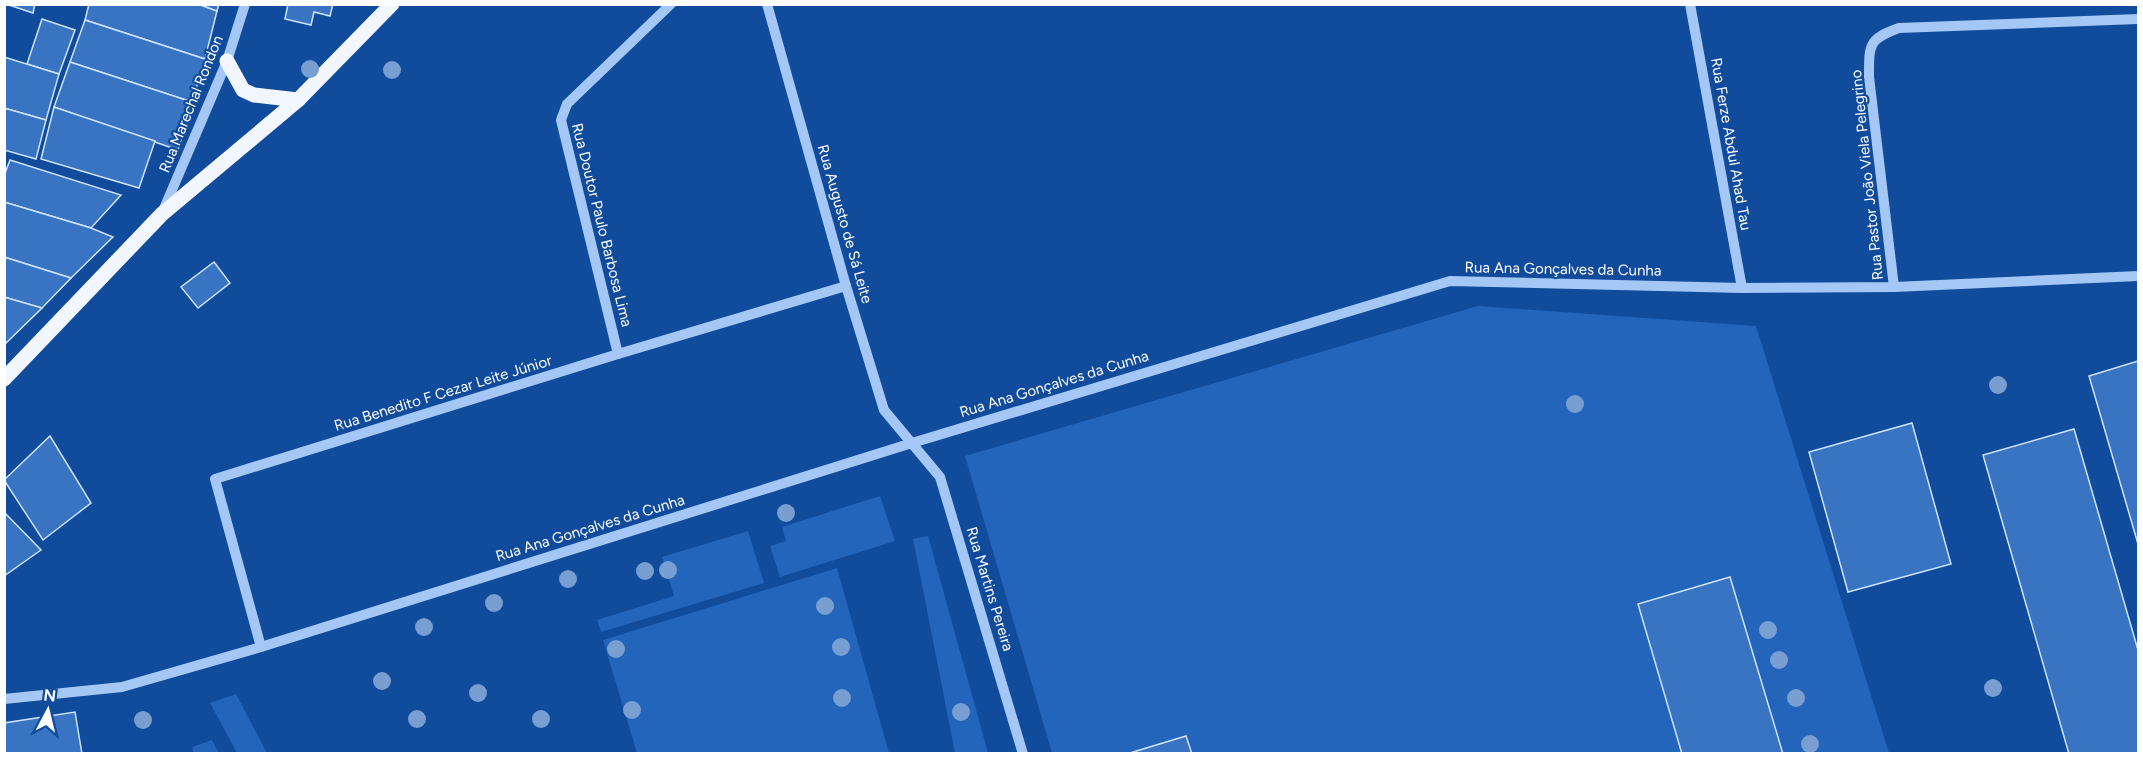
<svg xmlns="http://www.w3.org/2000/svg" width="2143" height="758" font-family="Figtree,sans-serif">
<rect width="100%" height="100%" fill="#104b9c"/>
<g fill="#2365ba">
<polygon points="1478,306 1756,326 1889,753 1052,753 965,456"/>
<polygon points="880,496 895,541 780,577 770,546 786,541 782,527"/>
<polygon points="748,531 764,583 601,632 597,620 674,596 662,557"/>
<polygon points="928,536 988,753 955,753 913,539"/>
<polygon points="837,568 889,753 637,753 603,640"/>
<polygon points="236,694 267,753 237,753 210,703"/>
<polygon points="212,740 219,753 194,753 192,747"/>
</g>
<g fill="#3974c3" stroke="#cde2fe" stroke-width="1.5">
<polygon points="6,4 35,4 33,13"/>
<polygon points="89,4 198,4 217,11 205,59 85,20"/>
<polygon points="198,4 219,4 217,11"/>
<polygon points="288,4 333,4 330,16 314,12 311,25 285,19"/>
<polygon points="42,19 75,30 59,74 27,64"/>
<polygon points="85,20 205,59 192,102 70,62"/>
<polygon points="4,57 59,74 46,120 4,108"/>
<polygon points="70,62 192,102 178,150 54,107"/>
<polygon points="54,107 155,141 139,188 41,159"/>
<polygon points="4,108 46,120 36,159 4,150"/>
<polygon points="10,160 121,195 91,228 4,202 4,176"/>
<polygon points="4,202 91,228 113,237 71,278 4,257"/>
<polygon points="4,257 71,278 42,308 4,297"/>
<polygon points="214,262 230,283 198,308 181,287"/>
<polygon points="4,297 42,308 4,345"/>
<polygon points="2138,361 2138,544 2089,376"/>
<polygon points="1912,423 1951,564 1848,592 1809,452"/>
<polygon points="2074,429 2138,650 2138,754 2069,754 1983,455"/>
<polygon points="50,436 91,503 43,540 4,480"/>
<polygon points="4,512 41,550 4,576"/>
<polygon points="1730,577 1783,754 1682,754 1638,604"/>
<polygon points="75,712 82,754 4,754 4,723"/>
<polygon points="1186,736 1192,754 1129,754 1130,753"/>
</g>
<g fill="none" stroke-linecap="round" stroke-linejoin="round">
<g stroke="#a4c7f5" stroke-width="10">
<polyline points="767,4 846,286 884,410 940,477 1023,754"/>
<polyline points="1690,4 1742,288"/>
<polyline points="163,211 227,61 245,4"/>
<path d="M1894 287 1869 77C1869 45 1868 39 1899 28L2138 19"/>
<polyline points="618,354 561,120 567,104 671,4"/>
<polyline points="261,647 215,479 618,354 846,286"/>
<polyline points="4,699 122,687 261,647 912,443 1450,281 1742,288 1894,287 2138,276"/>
</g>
<g stroke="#f2f7ff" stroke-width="15">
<polyline points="227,61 243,90 254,95 298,100"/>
<polyline points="4,379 162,214 298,100 392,4"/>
</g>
</g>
<g fill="#789ed2">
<circle cx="310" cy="69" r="9"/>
<circle cx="392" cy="70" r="9"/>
<circle cx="1998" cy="385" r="9"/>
<circle cx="1575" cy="404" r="9"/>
<circle cx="786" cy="513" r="9"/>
<circle cx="668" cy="570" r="9"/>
<circle cx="645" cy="571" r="9"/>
<circle cx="568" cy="579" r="9"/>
<circle cx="494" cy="603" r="9"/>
<circle cx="825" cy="606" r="9"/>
<circle cx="424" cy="627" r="9"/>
<circle cx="1768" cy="630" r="9"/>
<circle cx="841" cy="647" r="9"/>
<circle cx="616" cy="649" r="9"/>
<circle cx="1779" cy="660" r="9"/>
<circle cx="382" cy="681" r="9"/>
<circle cx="1993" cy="688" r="9"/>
<circle cx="478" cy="693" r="9"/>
<circle cx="842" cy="698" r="9"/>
<circle cx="1796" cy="698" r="9"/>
<circle cx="632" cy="710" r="9"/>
<circle cx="961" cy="712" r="9"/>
<circle cx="417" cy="719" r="9"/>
<circle cx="541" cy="719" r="9"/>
<circle cx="143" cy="720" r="9"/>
<circle cx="1810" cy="744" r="9"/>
</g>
<g text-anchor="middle" stroke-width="4.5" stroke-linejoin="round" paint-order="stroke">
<g font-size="15" fill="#fff" stroke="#104b9c">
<text transform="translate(191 104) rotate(-68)" y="5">Rua Marechal Rondon</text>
<text transform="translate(1731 144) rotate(80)" y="5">Rua Ferze Abdul Ahad Tau</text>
<text transform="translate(1867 175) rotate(-96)" y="5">Rua Pastor João Viela Pelegrino</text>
<text transform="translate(845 224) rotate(74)" y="5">Rua Augusto de Sá Leite</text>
<text transform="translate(602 225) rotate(76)" y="5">Rua Doutor Paulo Barbosa Lima</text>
<text transform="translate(1563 269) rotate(1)" y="5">Rua Ana Gonçalves da Cunha</text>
<text transform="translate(1054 384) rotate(-17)" y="5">Rua Ana Gonçalves da Cunha</text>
<text transform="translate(443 393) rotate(-17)" y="5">Rua Benedito F Cezar Leite Júnior</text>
<text transform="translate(590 528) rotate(-17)" y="5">Rua Ana Gonçalves da Cunha</text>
<text transform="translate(990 589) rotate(73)" y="5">Rua Martins Pereira</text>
</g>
</g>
<rect width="2143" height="758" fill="none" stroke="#ffffff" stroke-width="12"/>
<g transform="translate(48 710) rotate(7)" stroke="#104b9c" stroke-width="4.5" paint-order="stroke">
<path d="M0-4.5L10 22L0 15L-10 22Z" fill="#ffffff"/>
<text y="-9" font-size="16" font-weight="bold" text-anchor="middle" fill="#ffffff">N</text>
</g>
</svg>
